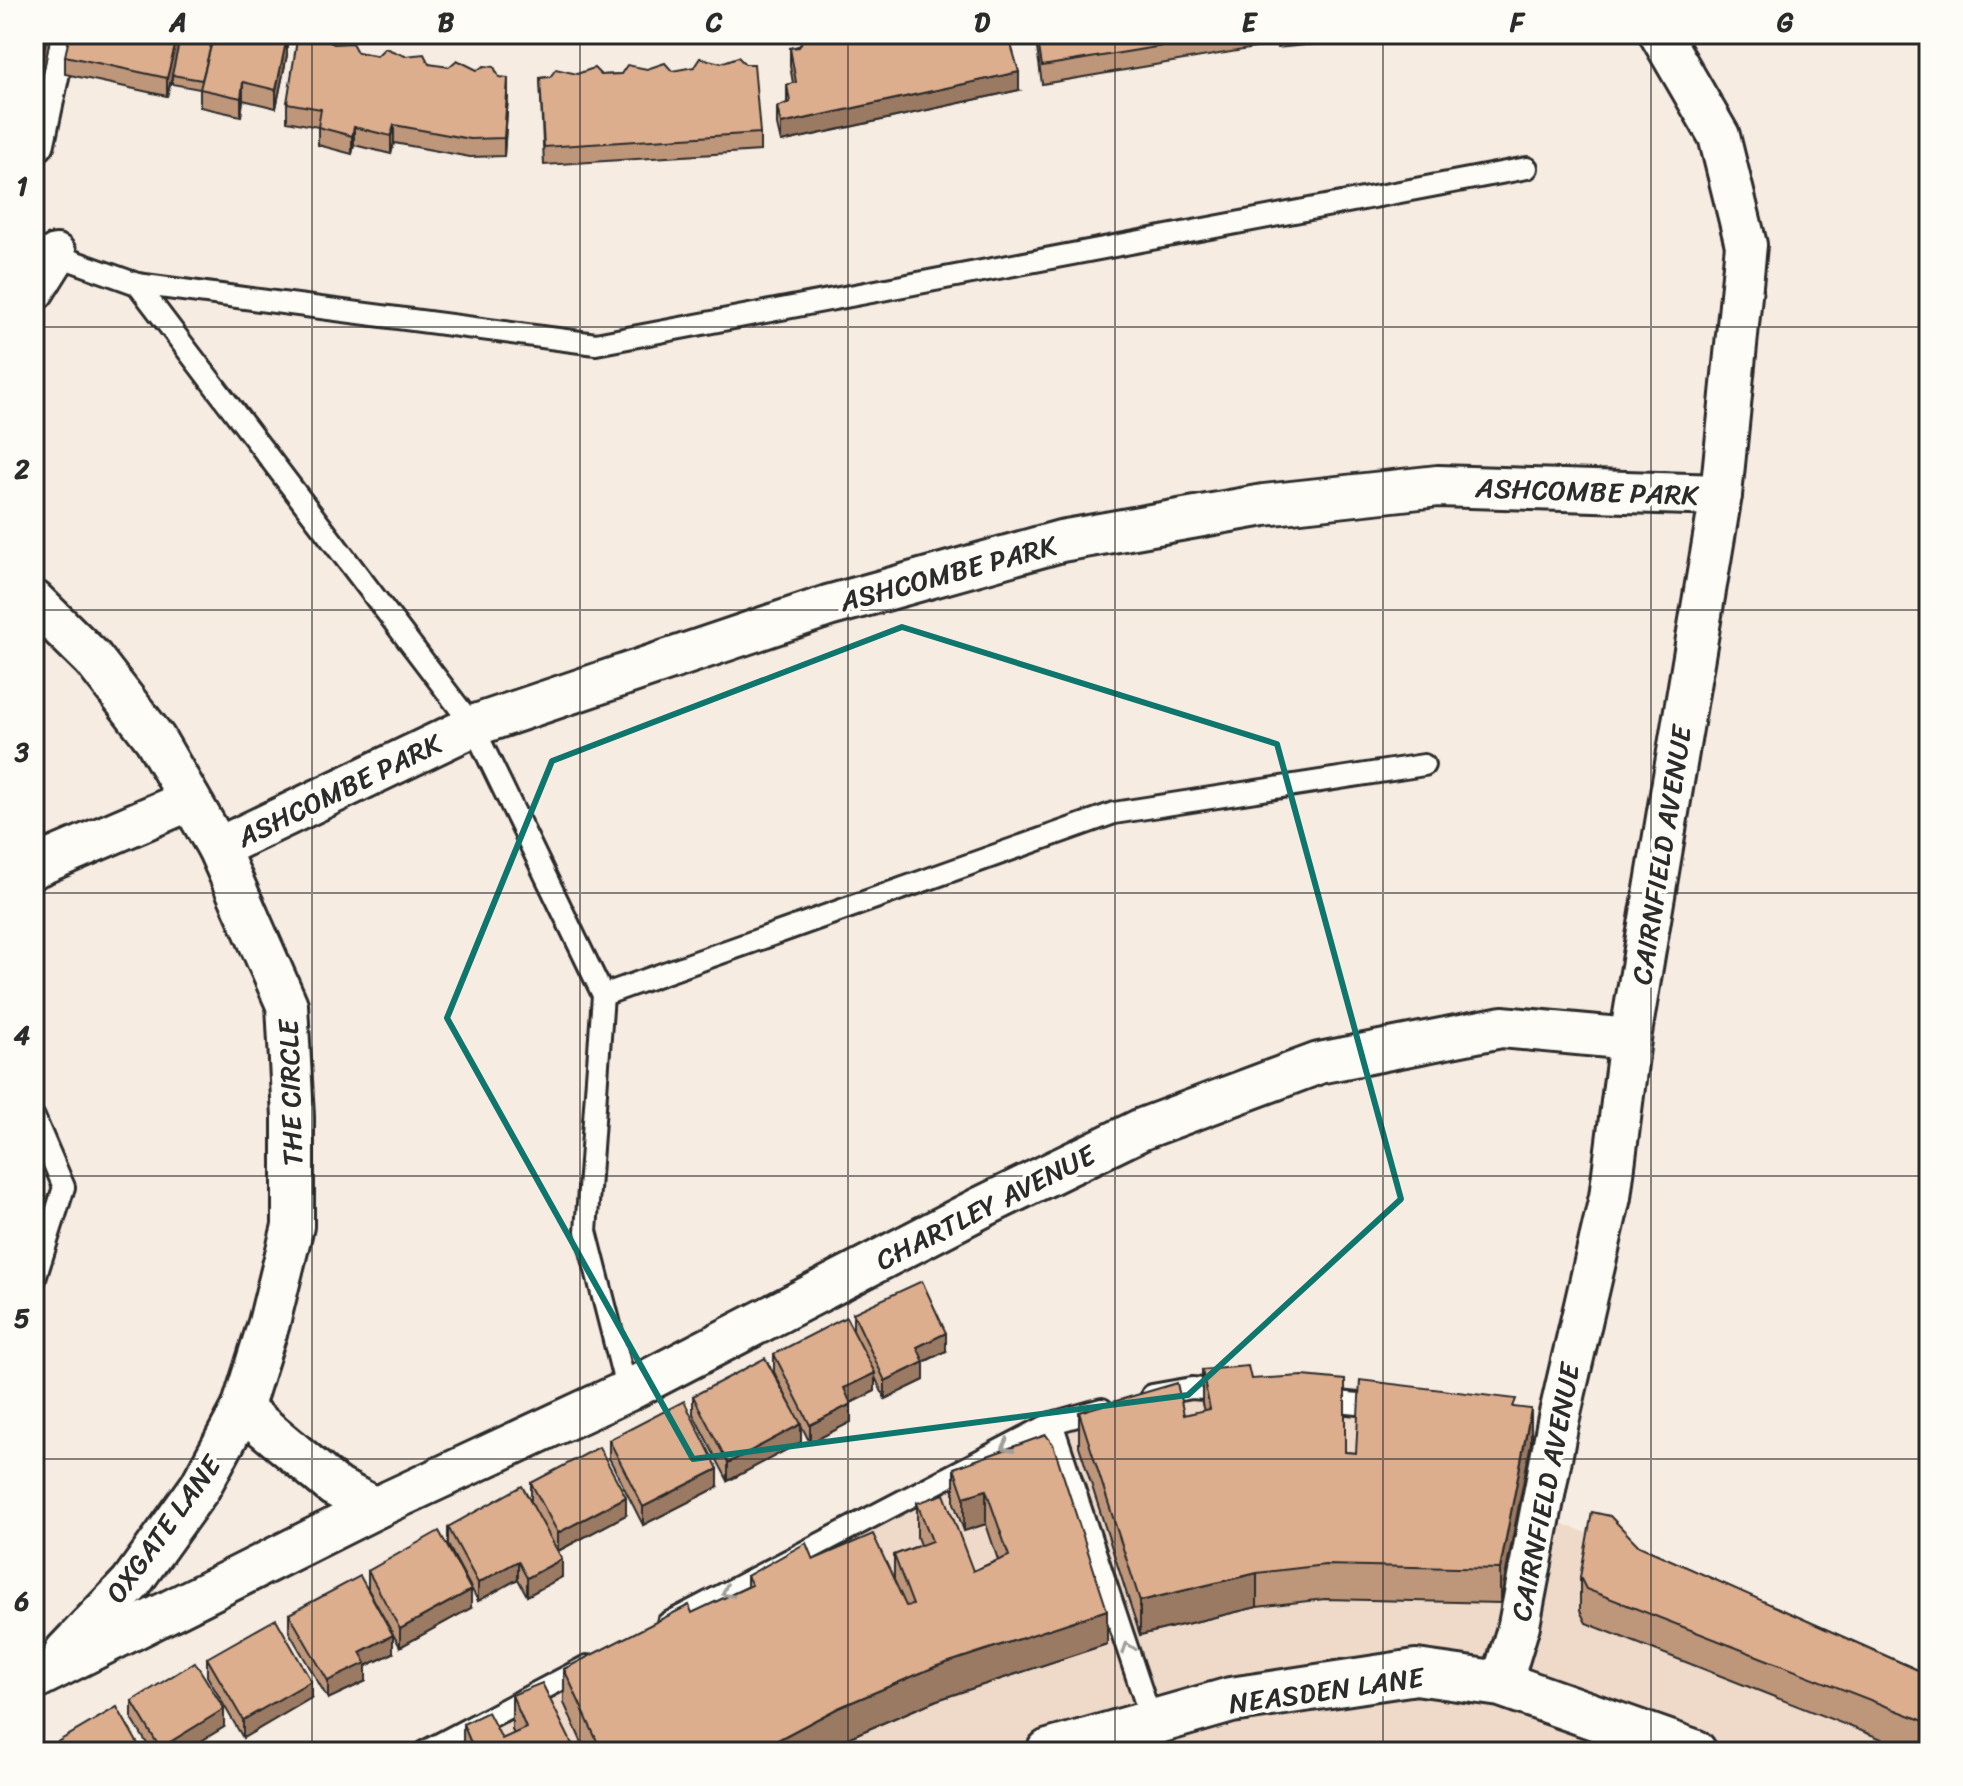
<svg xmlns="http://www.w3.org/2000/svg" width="1963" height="1786" font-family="Sriracha,sans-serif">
<rect width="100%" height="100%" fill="#f7ece2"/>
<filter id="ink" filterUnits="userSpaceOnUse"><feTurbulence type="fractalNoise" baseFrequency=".0125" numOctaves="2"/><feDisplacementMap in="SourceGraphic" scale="16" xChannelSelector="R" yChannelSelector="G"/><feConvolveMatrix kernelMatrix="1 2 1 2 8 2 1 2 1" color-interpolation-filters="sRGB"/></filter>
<g filter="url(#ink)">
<polygon fill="#efd9c9" points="1215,1395 1545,1429 1532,1512 1623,1547 1929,1701 1929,1752 451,1752 1048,1430 1167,1399"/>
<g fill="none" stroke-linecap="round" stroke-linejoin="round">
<defs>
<g id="service">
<polyline points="34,247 137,284 473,726 603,995 586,1231 627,1391"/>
<polyline points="137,284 596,344 1527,168"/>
<polyline points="603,995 1114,813 1424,765"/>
<polyline points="34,1117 64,1187 34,1282"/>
<polyline points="1152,1395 1192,1388 1227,1391"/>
<polyline points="1319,1400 1387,1407"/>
<polyline points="1052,1423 1102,1409"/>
<polyline points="668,1623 1052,1423 1152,1722"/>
<polyline points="424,1752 587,1666"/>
</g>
<g id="minor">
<polyline points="34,142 57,34"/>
<polyline points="34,290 56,255"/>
<polyline points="34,601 93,659 155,739 218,848 287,1005 293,1117 293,1226 269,1323 242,1409 200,1487 131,1583 65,1652"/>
<polyline points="218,848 473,726 828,606 1061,541 1264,505 1438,486 1721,495"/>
<polyline points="34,867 190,800"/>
<polyline points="242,1409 334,1486 375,1508"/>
<polyline points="34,1679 375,1508 627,1391 980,1208 1142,1129 1319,1063 1502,1027 1630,1039"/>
<polyline points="1501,1684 1519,1625 1558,1422 1610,1197 1630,1039 1721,495 1746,245 1719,136 1660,34"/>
</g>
<polyline id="tertiary" points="1049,1752 1231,1700 1416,1672 1501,1684 1694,1752"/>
</defs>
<use href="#service" stroke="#2b2b2b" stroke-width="26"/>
<use href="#minor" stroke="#2b2b2b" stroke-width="46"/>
<use href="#tertiary" stroke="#2b2b2b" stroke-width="50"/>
<use href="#service" stroke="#fdfcf7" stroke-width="20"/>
<use href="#minor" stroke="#fdfcf7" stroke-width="40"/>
<use href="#tertiary" stroke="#fdfcf7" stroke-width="44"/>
</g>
<g fill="#be967a" stroke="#2b2b2b" stroke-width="2">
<polygon points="34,34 51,34 41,84 34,82"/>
<polygon points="1035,34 1261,34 1261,47 1042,84"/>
<polygon points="1276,34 1414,34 1277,48"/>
<polygon points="850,38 1019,90 781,142 777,125 777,107 787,103 787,85 793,83 790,66 790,48 825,39"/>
<polygon points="307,42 334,44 357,52 429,64 508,96 504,156 470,157 394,143 391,154 354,145 352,154 318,145 318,127 287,121 287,103"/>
<polygon points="287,55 276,108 243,100 241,116 200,107 200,89 172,84 172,78 167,96 65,74 65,56"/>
<polygon points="647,69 672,71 760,133 760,151 544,165 540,78 577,74 601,75 621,74"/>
<polygon points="853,1313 946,1351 924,1362 924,1380 885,1399 875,1377 875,1391 851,1403 851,1422 810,1443 801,1425 801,1442 728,1481 693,1414 693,1396 798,1420 774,1372 774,1354 853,1331"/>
<polygon points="1202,1370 1251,1379 1345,1452 1356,1453 1516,1408 1531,1443 1500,1603 1325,1599 1257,1607 1140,1635 1079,1446 1079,1412 1184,1415 1204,1411 1202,1404"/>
<polygon points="1046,1435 1107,1644 937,1700 838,1742 819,1752 586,1752 564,1703 564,1669 692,1613 747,1587 747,1576 813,1560 894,1580 894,1555 920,1545 917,1537 917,1503 973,1571 998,1560 986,1524 964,1531 954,1503 954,1468"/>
<polygon points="609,1440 718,1487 643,1525 609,1458"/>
<polygon points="531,1483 626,1515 558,1551 562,1577 527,1596 518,1579 478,1601 448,1545 448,1527 531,1501"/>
<polygon points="1639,1546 1929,1675 1929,1752 1915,1752 1586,1623 1580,1611 1580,1577"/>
<polygon points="368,1571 471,1608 400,1647 368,1589"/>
<polygon points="289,1614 393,1653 366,1666 366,1681 328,1699 289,1632"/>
<polygon points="207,1658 311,1698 243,1738 207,1676"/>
<polygon points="512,1695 576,1752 451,1752 451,1750 463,1746 463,1724 502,1739 514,1734 512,1730"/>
<polygon points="132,1701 224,1727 183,1752 152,1752 132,1719"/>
</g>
<g fill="#9b7a63" stroke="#2b2b2b" stroke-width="2">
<polygon points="47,34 51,34 41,84 41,66"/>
<polygon points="178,34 183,34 167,96 167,78"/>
<polygon points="287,37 287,55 276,108 276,90"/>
<polygon points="1019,72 1019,90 781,142 781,124"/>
<polygon points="508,78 508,96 504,156 504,138"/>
<polygon points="243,82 243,100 241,116 241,98"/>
<polygon points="394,125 394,143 391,154 391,136"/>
<polygon points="354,127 354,145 352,154 352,136"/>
<polygon points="946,1333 946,1351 917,1365 917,1347"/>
<polygon points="924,1362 924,1380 885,1399 885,1381"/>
<polygon points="875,1373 875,1391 844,1406 844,1388"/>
<polygon points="851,1404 851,1422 810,1443 810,1425"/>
<polygon points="1531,1409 1531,1443 1500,1603 1500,1569"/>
<polygon points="801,1424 801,1442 728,1481 728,1463"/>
<polygon points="718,1469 718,1487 643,1525 643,1507"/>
<polygon points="986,1490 986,1524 964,1531 964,1497"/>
<polygon points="626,1497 626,1515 558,1551 558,1533"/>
<polygon points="562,1559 562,1577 527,1596 527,1578"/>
<polygon points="518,1561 518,1579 478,1601 478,1583"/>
<polygon points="1257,1573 1257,1607 1140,1635 1140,1601"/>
<polygon points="471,1590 471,1608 400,1647 400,1629"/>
<polygon points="1107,1610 1107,1644 937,1700 838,1742 819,1752 755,1752 838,1708 937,1666"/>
<polygon points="393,1635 393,1653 366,1666 366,1681 328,1699 328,1681 360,1652"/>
<polygon points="311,1681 311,1698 243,1738 243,1720"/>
<polygon points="224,1709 224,1727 183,1752 160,1752 160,1748"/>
</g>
<g fill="#ddae8e" stroke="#2b2b2b" stroke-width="2">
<polygon points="34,34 47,34 41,66 34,64"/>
<polygon points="70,34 178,34 167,78 65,56"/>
<polygon points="181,34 214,34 202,80 172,75"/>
<polygon points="214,34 278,34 287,37 276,90 243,82 241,98 200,89"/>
<polygon points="830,34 846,34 850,38 865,34 1008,34 1019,72 781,124 777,107 790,102 787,85 796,82 790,48 799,47 804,37 825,39"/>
<polygon points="1037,34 1234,34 1042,66"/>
<polygon points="315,35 334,44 352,43 357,52 377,56 385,48 405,56 424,54 429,64 449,67 457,60 477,70 484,66 494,67 499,77 508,78 504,138 470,139 394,125 391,136 354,127 352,136 318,127 321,109 287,103 297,40 307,42"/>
<polygon points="738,57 745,64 754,64 760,133 544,147 540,78 550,77 556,69 577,74 594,68 601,75 621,74 627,65 647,69 665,63 672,71 694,67 700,58 721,63"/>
<polygon points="922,1281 946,1333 917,1347 924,1362 885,1381 853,1313"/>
<polygon points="846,1317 875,1373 844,1388 851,1404 810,1425 774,1354"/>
<polygon points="765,1358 801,1424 728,1463 693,1396"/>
<polygon points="1248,1366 1251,1379 1303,1376 1345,1380 1345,1452 1356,1453 1360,1380 1516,1399 1513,1407 1531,1409 1500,1569 1325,1565 1257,1573 1140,1601 1079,1412 1177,1383 1184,1415 1210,1409 1202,1370"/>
<polygon points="684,1401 718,1469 643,1507 609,1440"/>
<polygon points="1046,1435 1053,1444 1107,1610 937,1666 838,1708 755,1752 602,1752 564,1669 689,1605 692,1613 752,1585 747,1576 806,1543 813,1560 873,1534 906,1606 913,1605 894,1555 932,1541 917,1503 944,1494 973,1571 1009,1556 986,1490 964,1497 954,1468"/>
<polygon points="599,1447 626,1497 558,1533 531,1483"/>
<polygon points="522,1486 562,1559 527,1578 518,1561 478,1583 448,1527"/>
<polygon points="1592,1512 1610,1516 1639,1546 1929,1675 1929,1723 1586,1589 1580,1577"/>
<polygon points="439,1531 471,1590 400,1629 368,1571"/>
<polygon points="360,1576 393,1635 360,1652 366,1663 328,1681 289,1614"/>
<polygon points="276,1619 311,1681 243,1720 207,1658"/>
<polygon points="195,1662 224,1709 160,1748 132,1701"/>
<polygon points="542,1683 576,1752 451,1752 451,1750 471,1743 463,1724 488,1712 502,1739 526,1728 512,1695"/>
<polygon points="117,1707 142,1751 58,1752 54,1744"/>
</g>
<defs><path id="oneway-chevron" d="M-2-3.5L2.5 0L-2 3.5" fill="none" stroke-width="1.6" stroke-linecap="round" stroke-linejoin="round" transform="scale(2)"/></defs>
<g stroke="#9e9e9b">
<use href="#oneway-chevron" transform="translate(1007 1446) rotate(153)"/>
<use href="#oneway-chevron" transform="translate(727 1592) rotate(152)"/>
<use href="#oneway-chevron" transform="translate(1128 1648) rotate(-109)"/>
</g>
</g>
<path fill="none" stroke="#0f766e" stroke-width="6" stroke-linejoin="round" d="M902 627 1277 744 1401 1199 1188 1395 693 1459 447 1018 552 761Z"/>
<path fill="none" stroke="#2b2b2b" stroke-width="2" stroke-opacity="0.55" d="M312 34V1752M580 34V1752M848 34V1752M1115 34V1752M1383 34V1752M1651 34V1752M34 327H1929M34 610H1929M34 893H1929M34 1176H1929M34 1459H1929"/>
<g text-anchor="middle" stroke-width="8" stroke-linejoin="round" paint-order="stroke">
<g font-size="28" fill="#2b2b2b" stroke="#fdfcf7">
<text transform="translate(1587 491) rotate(2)" y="10">ASHCOMBE PARK</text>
<text transform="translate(948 573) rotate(-15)" y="10">ASHCOMBE PARK</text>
<text transform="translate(339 790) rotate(-26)" y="10">ASHCOMBE PARK</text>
<text transform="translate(1661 855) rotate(-81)" y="10">CAIRNFIELD AVENUE</text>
<text transform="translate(290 1093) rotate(-92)" y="10">THE CIRCLE</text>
<text transform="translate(985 1207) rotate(-27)" y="10">CHARTLEY AVENUE</text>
<text transform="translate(1545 1492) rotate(-79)" y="10">CAIRNFIELD AVENUE</text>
<text transform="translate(163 1529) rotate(-54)" y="10">OXGATE LANE</text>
<text transform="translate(1326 1690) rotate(-8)" y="10">NEASDEN LANE</text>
</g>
</g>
<rect width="1963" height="1786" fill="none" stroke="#fdfcf7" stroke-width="88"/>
<rect x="44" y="44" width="1875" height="1698" fill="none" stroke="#2b2b2b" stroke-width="3"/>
<g font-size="26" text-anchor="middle" font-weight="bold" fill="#2b2b2b">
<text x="178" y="31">A</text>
<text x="446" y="31">B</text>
<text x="714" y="31">C</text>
<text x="982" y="31">D</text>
<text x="1249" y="31">E</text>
<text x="1517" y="31">F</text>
<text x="1785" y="31">G</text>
<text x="22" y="195">1</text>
<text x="22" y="478">2</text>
<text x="22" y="761">3</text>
<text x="22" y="1044">4</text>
<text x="22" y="1327">5</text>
<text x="22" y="1610">6</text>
</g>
</svg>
